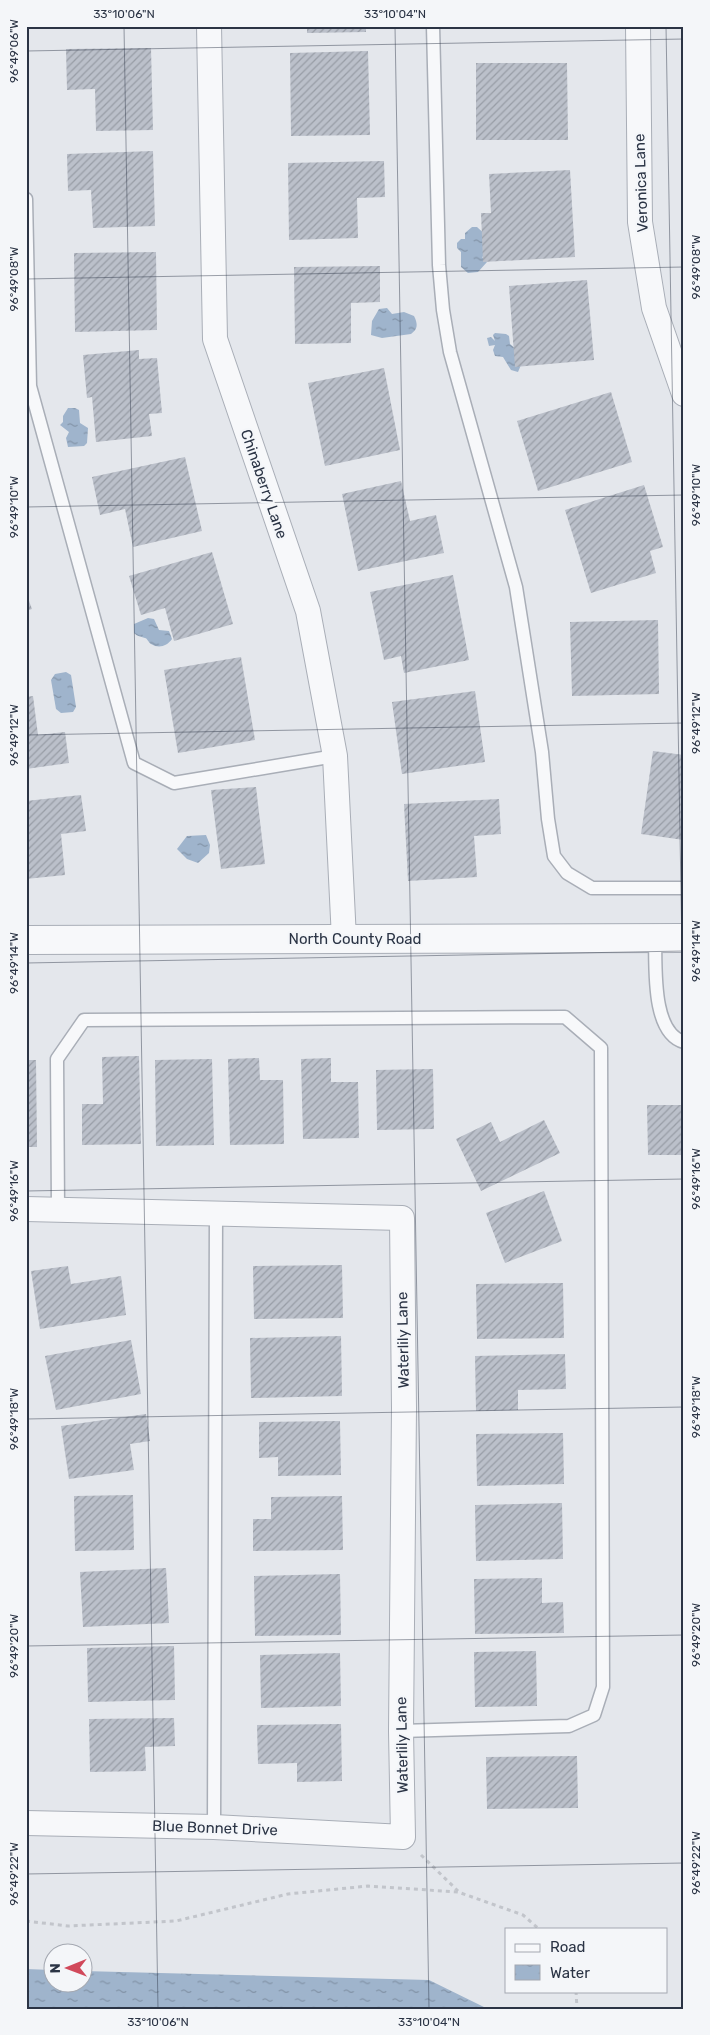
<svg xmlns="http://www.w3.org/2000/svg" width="710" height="2035" font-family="Rubik,sans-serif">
<defs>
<pattern id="water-ripples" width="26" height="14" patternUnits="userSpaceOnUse" patternTransform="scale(1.25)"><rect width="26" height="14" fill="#9fb4cc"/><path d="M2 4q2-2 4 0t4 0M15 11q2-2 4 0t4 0" fill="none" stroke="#8293a7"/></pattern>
<pattern id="building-hatch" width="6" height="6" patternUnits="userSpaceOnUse" patternTransform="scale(1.25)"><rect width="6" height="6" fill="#bbc0ca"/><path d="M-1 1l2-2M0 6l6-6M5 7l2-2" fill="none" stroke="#989da6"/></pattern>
</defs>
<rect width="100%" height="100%" fill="#e4e7ec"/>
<g fill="url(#water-ripples)">
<polygon points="472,227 477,227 489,238 484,256 482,257 487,262 478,272 468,273 461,267 461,252 457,248 457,243 461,239 465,239 465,233"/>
<path d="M387 308 392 314 404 312 414 316C418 324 418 329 411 334L382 338 371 335 372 321 379 309Z"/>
<polygon points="495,333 506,334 509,336 510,344 517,350 521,365 518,372 511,370 503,357 495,356 493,350 495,345 489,346 487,338 491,337 495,341 493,335"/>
<polygon points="68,408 75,408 79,410 80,423 88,428 87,443 84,446 68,447 66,438 69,432 60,425 63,422 63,416"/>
<path d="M148 618 154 619 159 630 169 631 172 639C167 646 159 649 151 644 149 643 147 638 145 638 140 636 138 637 134 633V624Z"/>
<polygon points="66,672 71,675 76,707 73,712 61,713 56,709 51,680 55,674"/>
<polygon points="206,835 210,845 209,853 198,863 187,859 177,849 187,836"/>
<polygon points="26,1969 52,1970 52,1982 82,1982 83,1971 429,1980 488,2009 26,2009"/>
</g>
<g fill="url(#building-hatch)">
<polygon points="84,26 154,26 154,28 84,29"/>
<polygon points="307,26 366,26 366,32 307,33"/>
<polygon points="151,48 153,130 96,131 95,89 67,90 66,49"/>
<polygon points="368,51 370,135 291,136 290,53"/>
<polygon points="476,63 567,63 568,140 476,140"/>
<polygon points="153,151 155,226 93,228 91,190 68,191 67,154"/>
<polygon points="384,161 385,197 357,198 358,238 289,240 288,163"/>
<polygon points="570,170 575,257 483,262 481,213 491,213 489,174"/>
<polygon points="156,252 157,330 75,332 74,253"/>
<polygon points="380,266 380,302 351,303 351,343 295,344 294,267"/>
<polygon points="587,280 594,360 515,367 509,286"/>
<polygon points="139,350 139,359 157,358 162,413 149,414 152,436 96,442 92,397 87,398 83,355"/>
<polygon points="384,368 400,450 325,466 308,383"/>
<polygon points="611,392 632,462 538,491 517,421"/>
<polygon points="185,457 202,531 133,547 125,509 100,515 92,477"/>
<polygon points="401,481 410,521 436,515 444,553 358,571 342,494"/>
<polygon points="644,485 663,547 650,551 656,573 591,593 565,510"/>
<polygon points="212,552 233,624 174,641 165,608 141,615 129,576"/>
<polygon points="453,575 469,660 404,673 401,656 384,660 370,592"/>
<polygon points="26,593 32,609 26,611"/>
<polygon points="658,620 659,694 572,696 570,622"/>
<polygon points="241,657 255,740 178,753 164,670"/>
<polygon points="475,691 485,762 402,774 392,702"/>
<polygon points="33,696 38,735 65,732 69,763 26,769 26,697"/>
<polygon points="653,751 684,755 684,840 641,834"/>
<polygon points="256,787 265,864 221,869 211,790"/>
<polygon points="81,795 86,831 61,834 65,875 26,879 26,801"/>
<polygon points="499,799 501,834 474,836 477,877 408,881 404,804"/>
<polygon points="139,1056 141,1144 82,1145 82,1104 103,1104 102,1057"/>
<polygon points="259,1058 260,1080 283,1080 284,1144 230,1145 228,1059"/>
<polygon points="331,1058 331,1082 358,1082 359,1138 303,1139 301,1059"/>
<polygon points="212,1059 214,1145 156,1146 155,1060"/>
<polygon points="26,1060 36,1060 37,1147 26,1147"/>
<polygon points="433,1069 434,1129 377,1130 376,1070"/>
<polygon points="647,1105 684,1105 684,1155 648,1155"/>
<polygon points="544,1120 560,1153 481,1191 456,1139 491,1122 500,1142"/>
<polygon points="544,1191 562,1241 505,1263 486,1213"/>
<polygon points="342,1265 343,1318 254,1319 253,1266"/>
<polygon points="68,1266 71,1284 121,1276 126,1315 40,1329 31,1271"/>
<polygon points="563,1283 564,1338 477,1339 476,1284"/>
<polygon points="341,1336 342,1396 251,1398 250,1338"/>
<polygon points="131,1340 141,1394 56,1410 45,1356"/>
<polygon points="565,1354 566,1389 518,1390 518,1410 476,1411 475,1356"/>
<polygon points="146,1414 150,1441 130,1444 134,1470 69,1479 61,1426"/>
<polygon points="340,1421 341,1475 278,1476 278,1457 259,1458 259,1422"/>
<polygon points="563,1433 564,1484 477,1486 476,1434"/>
<polygon points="133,1495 134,1550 75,1551 74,1496"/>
<polygon points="342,1496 343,1550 253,1551 253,1519 271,1519 271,1497"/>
<polygon points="562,1503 563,1559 476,1561 475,1505"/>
<polygon points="166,1568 169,1623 83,1627 80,1572"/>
<polygon points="340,1574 341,1635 255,1636 254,1576"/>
<polygon points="542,1578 542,1603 563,1602 564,1633 475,1634 474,1579"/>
<polygon points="174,1646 175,1700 88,1702 87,1648"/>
<polygon points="536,1651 537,1706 475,1707 474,1652"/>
<polygon points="340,1653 341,1706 261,1708 260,1655"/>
<polygon points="174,1718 175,1746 145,1747 146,1771 90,1772 89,1719"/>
<polygon points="341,1724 342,1781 297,1782 297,1763 258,1764 257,1725"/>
<polygon points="577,1756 578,1808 487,1809 486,1757"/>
</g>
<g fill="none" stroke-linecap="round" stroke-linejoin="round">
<defs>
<g id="service">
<polyline points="433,26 439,265 443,310 450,352 516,587 542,752 548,819 554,856 567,873 592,888 684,888"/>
<polyline points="26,199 30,386 134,763 174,783 335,756"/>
<path d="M655 938C656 965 651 1033 684 1042"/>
<polyline points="58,1209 57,1059 84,1020 565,1017 601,1048 603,1687 594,1715 569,1726 401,1731"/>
<polyline points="214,1827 216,1214"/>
</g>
<g id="minor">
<polyline points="209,26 215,339 308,611 335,756 344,939"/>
<polyline points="638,26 640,222 654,308 684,394"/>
<polyline points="26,1209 402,1218 404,1408 401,1731 403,1837 214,1827 26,1823"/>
</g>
<polyline id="tertiary" points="26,940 684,938"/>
</defs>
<use href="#service" stroke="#a9aeb7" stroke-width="15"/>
<use href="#minor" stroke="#a9aeb7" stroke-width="26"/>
<use href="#tertiary" stroke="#a9aeb7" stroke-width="30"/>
<g stroke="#c2c5cb" stroke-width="3" stroke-dasharray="4 4" stroke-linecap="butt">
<polyline points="421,1855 458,1891"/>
<polyline points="26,1921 68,1926 176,1921 288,1894 368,1886 458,1892 523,1915 539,1929"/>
<polyline points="576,1991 577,2009"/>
</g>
<use href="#service" stroke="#f7f8fa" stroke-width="12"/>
<use href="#minor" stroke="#f7f8fa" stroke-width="24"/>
<use href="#tertiary" stroke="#f7f8fa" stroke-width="28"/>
</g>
<path fill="none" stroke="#2b3445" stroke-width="1" stroke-opacity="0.45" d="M124 26 158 2009M395 26 429 2009M666 26 684 1064M26 51 684 39M26 279 684 267M26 507 684 495M26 735 684 723M26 963 684 951M26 1191 684 1179M26 1419 684 1407M26 1646 684 1635M26 1874 684 1863"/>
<g text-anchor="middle" stroke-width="4.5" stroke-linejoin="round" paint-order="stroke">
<g font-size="15" fill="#2b3445" stroke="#f4f6f9">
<text transform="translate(641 183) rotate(-92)" y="5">Veronica Lane</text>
<text transform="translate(264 484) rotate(71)" y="5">Chinaberry Lane</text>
<text x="355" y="944">North County Road</text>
<text transform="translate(403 1340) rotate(-91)" y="5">Waterlily Lane</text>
<text transform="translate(402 1745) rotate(-91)" y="5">Waterlily Lane</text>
<text transform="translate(215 1828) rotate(2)" y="5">Blue Bonnet Drive</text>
</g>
</g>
<rect width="710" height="2035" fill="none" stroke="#f4f6f9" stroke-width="55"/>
<rect x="505" y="1928" width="162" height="65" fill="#f4f6f9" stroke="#a4a8b1"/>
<rect x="515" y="1944" width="25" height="8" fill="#f7f8fa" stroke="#a4a8b1"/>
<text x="550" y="1952" font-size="15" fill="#2b3445">Road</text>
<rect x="515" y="1965" width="25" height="15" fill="url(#water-ripples)" stroke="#a4a8b1"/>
<text x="550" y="1978" font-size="15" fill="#2b3445">Water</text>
<g transform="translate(68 1968) rotate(269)"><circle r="24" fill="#f4f6f9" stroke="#a4a8b1"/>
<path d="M0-4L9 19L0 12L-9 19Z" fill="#d1495b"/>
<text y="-8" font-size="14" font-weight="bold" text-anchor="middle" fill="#2b3445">N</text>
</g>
<rect x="28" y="28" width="654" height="1980" fill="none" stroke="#2b3445" stroke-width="2"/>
<g font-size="12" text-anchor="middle" fill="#2b3445">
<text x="124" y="18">33°10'06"N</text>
<text x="395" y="18">33°10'04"N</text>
<text transform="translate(14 51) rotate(-90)" y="4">96°49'06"W</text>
<text transform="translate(696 267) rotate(-90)" y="4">96°49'08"W</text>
<text transform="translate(14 279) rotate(-90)" y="4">96°49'08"W</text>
<text transform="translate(696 495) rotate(-90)" y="4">96°49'10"W</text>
<text transform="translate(14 507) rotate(-90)" y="4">96°49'10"W</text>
<text transform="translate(696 723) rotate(-90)" y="4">96°49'12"W</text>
<text transform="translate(14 735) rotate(-90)" y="4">96°49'12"W</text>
<text transform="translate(696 951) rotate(-90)" y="4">96°49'14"W</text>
<text transform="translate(14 963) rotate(-90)" y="4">96°49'14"W</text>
<text transform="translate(696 1179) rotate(-90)" y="4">96°49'16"W</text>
<text transform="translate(14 1191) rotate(-90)" y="4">96°49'16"W</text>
<text transform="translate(696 1407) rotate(-90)" y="4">96°49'18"W</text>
<text transform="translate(14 1419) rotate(-90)" y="4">96°49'18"W</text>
<text transform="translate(696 1635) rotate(-90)" y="4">96°49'20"W</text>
<text transform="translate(14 1646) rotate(-90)" y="4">96°49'20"W</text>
<text transform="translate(696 1863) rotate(-90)" y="4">96°49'22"W</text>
<text transform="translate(14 1874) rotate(-90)" y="4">96°49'22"W</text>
<text x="158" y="2026">33°10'06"N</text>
<text x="429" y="2026">33°10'04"N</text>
</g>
</svg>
